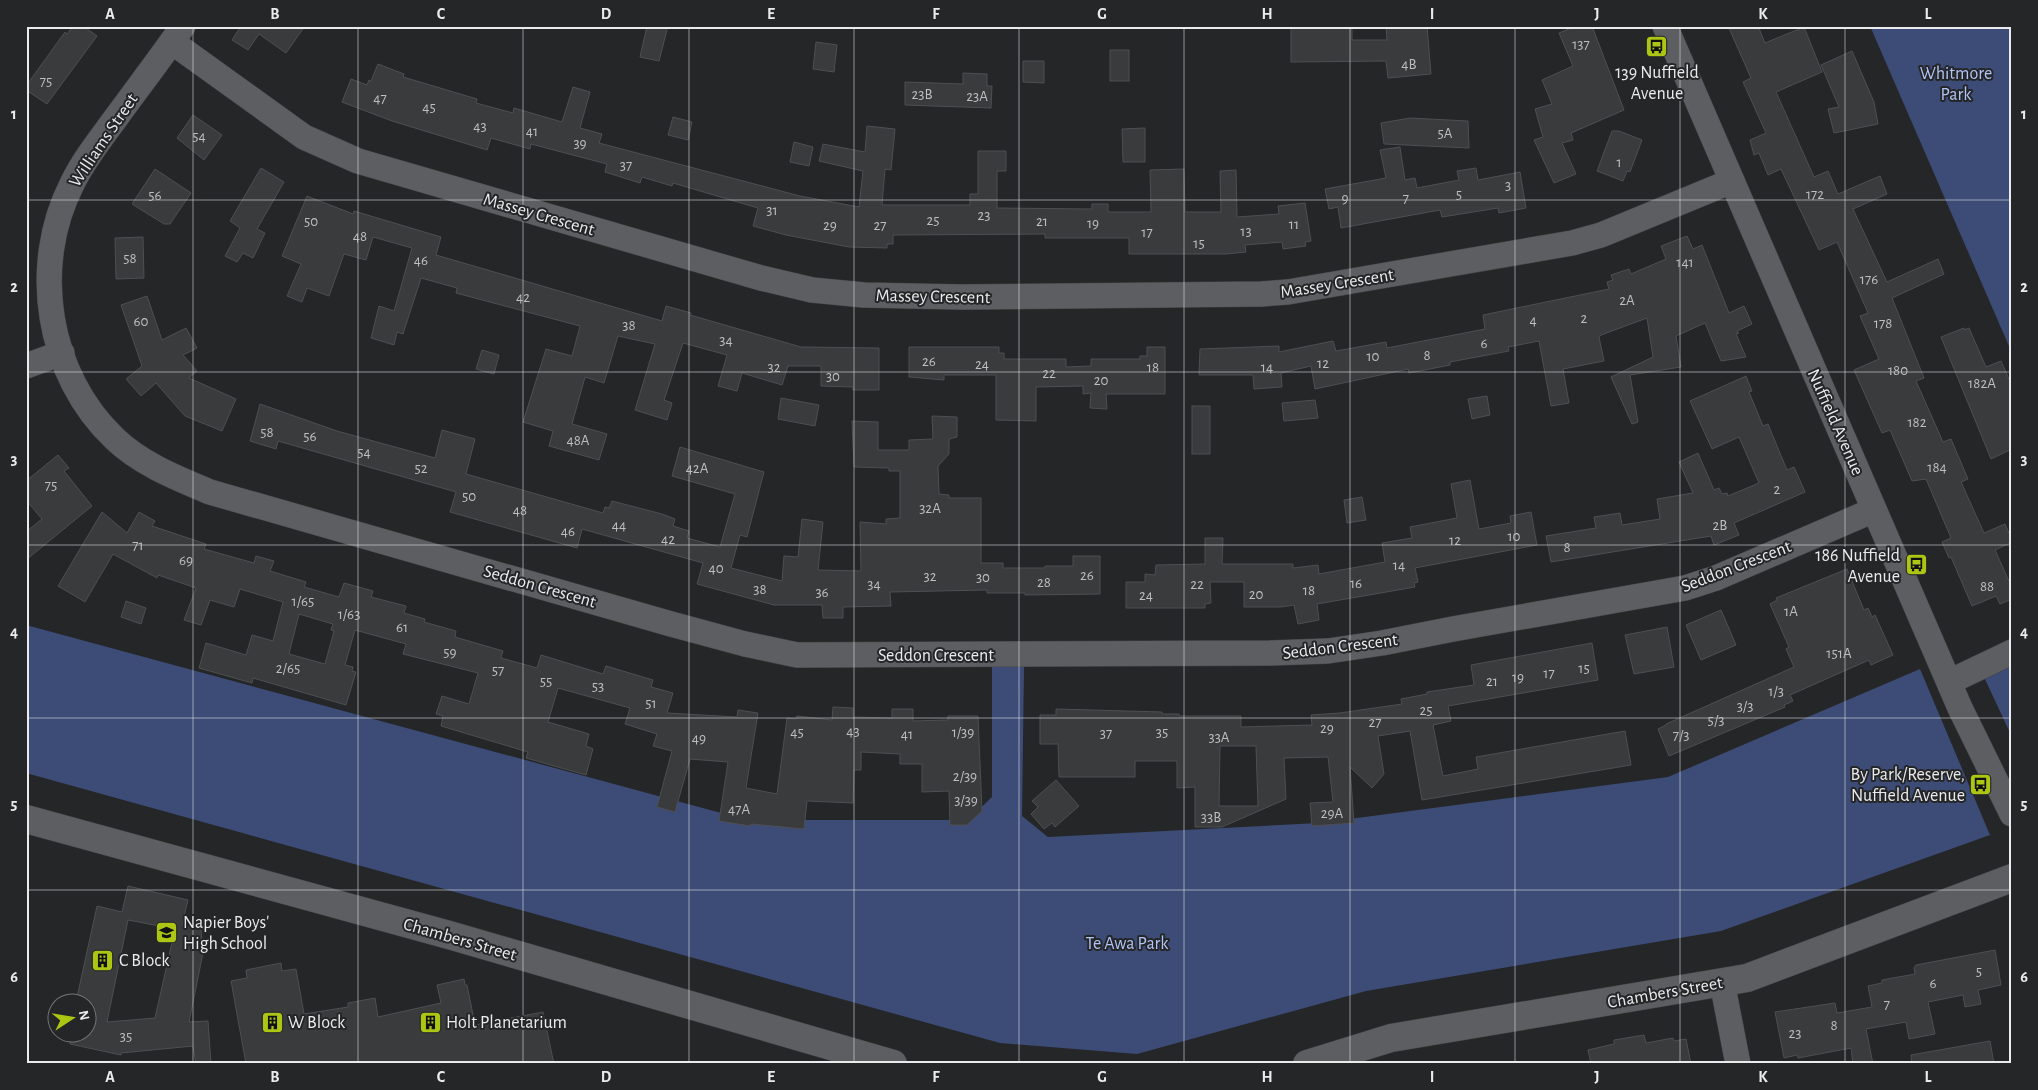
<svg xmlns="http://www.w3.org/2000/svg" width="2038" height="1090" font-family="'Alegreya Sans',sans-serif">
<rect width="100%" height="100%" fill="#252628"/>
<g fill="#3d4c77">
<polygon points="1870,26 2012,26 2012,353"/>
<polygon points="26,625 747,820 968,820 992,797 992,667 1024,667 1022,816 1048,837 1319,823 1668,777 1920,669 1990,835 1721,931 1366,991 1137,1054 1000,1043 26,773"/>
<polygon points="2012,664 2012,737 1984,677"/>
</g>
<g fill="#3a3b3d" stroke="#4e4f52" fill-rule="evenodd">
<polygon points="73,26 83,26 97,36 47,104 26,90 26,86 65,32 67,34"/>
<polygon points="241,26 305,26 286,53 259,34 248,50 232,40"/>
<polygon points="647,26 668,26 659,61 640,57"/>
<polygon points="1291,26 1352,26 1352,40 1387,40 1386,26 1427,26 1431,74 1388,78 1386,61 1291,62"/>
<polygon points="1576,26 1592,26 1624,110 1571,133 1573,140 1562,143 1576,174 1554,183 1534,140 1543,137 1535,109 1552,104 1542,80 1573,66 1559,33"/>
<polygon points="1728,26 1758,26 1765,43 1804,27 1822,72 1776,92 1814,177 1828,171 1838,194 1880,176 1887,194 1853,209 1887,282 1938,259 1944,274 1892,298 1924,378 1916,381 1943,442 1951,439 1968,479 1961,482 1984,533 2005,524 2012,540 2012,542 1995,550 2012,588 2012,599 2000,604 1996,596 1972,606 1951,557 1949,558 1942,542 1951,538 1926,479 1912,481 1890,430 1882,433 1854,370 1879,359 1860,316 1868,313 1837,242 1819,250 1781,169 1768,175 1759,153 1754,155 1750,140 1766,133 1743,82 1751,78"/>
<polygon points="816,42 837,45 834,72 813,69"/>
<rect x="1110" y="50" width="19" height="31"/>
<polygon points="1852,51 1874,102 1878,124 1834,133 1828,109 1839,107 1821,65"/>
<polygon points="1023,61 1044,61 1044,83 1023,82"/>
<polygon points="378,64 404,74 403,77 477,99 476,103 513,113 514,108 562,122 573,87 590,92 580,128 602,134 599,143 800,196 859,207 863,171 819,161 823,144 865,152 867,126 895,129 891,170 885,169 882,205 970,205 970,194 978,194 978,151 1006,151 1006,171 997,171 997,208 1092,209 1092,204 1108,204 1108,212 1151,212 1150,170 1184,169 1185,212 1221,212 1220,171 1236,170 1237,217 1279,214 1278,206 1305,203 1311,241 1305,242 1306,246 1283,249 1282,242 1245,245 1246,252 1226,254 1129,254 1129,238 1045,238 1045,234 893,235 893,244 887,244 887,248 849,247 786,235 753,226 758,208 673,183 672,186 642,177 640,183 605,172 607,164 531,144 530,149 491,138 487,150 392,121 342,102 351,79 367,85 369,80 371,81"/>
<polygon points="963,73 987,74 987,86 992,86 991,108 905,105 905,82 963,84"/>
<polygon points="193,115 222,135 204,160 177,138"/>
<polygon points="673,117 692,122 688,140 668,135"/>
<polygon points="1410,118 1468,121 1469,148 1384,144 1381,123"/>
<polygon points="1145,128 1145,162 1123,162 1122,129"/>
<polygon points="1612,131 1619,131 1642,140 1630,172 1627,171 1623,181 1597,171"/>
<polygon points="794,142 813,147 809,166 790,162"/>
<polygon points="1400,147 1405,180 1415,178 1417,188 1459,180 1457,171 1476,168 1478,180 1520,172 1526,208 1499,213 1498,208 1442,217 1440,210 1341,228 1338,207 1329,209 1325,189 1386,178 1380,150"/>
<polygon points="261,168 284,182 257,229 265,233 253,258 243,253 237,262 225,256 240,228 230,221"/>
<polygon points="155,169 191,193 170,224 164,224 132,204"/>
<polygon points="307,196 353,214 354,211 441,237 436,255 662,321 666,306 691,313 690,315 801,347 879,348 879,390 853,390 853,387 821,386 821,366 788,366 782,385 742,373 737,391 718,386 727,355 683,343 664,400 672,403 667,420 635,410 655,344 618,336 604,383 585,377 572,424 607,434 599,460 549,446 553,431 523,422 546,349 572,356 580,326 456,293 457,288 421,278 403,334 397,332 394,345 371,338 379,306 394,311 412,248 373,237 366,260 344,254 329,296 307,288 302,302 287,296 301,264 282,256"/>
<polygon points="1687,236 1693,249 1702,245 1729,313 1744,306 1752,324 1737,331 1739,333 1736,334 1746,357 1721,361 1705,323 1676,336 1681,367 1630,375 1638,422 1632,424 1611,377 1653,357 1647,318 1601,335 1599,337 1604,361 1563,369 1569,403 1551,406 1539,341 1508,347 1509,351 1450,362 1450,365 1409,373 1408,369 1315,389 1311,366 1281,373 1282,387 1254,389 1253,375 1199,375 1200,349 1279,346 1279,352 1333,341 1336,351 1386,342 1387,348 1485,329 1483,315 1609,289 1607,282 1613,280 1611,275 1629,269 1631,274 1666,259 1661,246"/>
<polygon points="143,237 144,278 116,279 115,238"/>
<polygon points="147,296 162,340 186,328 197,348 183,355 197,371 189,378 236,399 222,431 185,416 156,383 141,396 126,379 142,366 121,305"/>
<polygon points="1964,328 1964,330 1969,328 1986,367 2001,361 2012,386 2012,449 1991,459 1941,337"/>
<polygon points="909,347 999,347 999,353 1004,353 1004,359 1066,359 1066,367 1091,366 1091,359 1140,359 1140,356 1147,356 1147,347 1165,347 1165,394 1106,394 1107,409 1090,408 1091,393 1083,394 1083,386 1036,387 1036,421 996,420 996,375 944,375 944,380 909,377"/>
<polygon points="482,350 499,355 494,374 476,369"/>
<polygon points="1746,376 1752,391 1749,392 1763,426 1768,424 1787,470 1794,467 1805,492 1734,523 1739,535 1714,545 1711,536 1551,562 1546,536 1596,528 1594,517 1620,513 1622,525 1660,519 1657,499 1693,493 1679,462 1698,453 1714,490 1719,488 1722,494 1727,493 1728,496 1759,483 1739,437 1712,449 1690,401"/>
<polygon points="1487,396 1490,415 1472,419 1468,399"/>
<polygon points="781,398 819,405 815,426 778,419"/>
<polygon points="1315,400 1318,418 1284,421 1282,403"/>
<polygon points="260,404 337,431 435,458 442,430 475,439 466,474 603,513 605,507 609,508 612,501 662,514 675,519 673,526 689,531 687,538 720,547 735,494 672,476 680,447 764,472 747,537 740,535 731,568 782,581 784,556 798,557 802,519 823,522 818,570 861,571 860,522 886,524 886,519 900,518 900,471 889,471 889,468 854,467 852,421 878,422 878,450 909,450 909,440 933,439 932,416 957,417 957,437 949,439 949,454 938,466 939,494 949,495 949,498 981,498 981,563 1003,563 1003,568 1045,568 1045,566 1073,566 1073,556 1100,556 1100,594 1025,595 1025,593 987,593 987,590 890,592 891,606 843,607 843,618 823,618 822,605 774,605 697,584 703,563 582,529 577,548 450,512 456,492 278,441 276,449 250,441"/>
<rect x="1192" y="406" width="18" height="48"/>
<polygon points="58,455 69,468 64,471 92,506 26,560 26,532 42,519 26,500 26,481"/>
<polygon points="1470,480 1479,529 1511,523 1510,516 1531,512 1537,545 1415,568 1418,582 1414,583 1415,587 1317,604 1319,620 1298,624 1294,605 1281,607 1244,607 1244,582 1210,582 1211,603 1205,604 1205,608 1126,608 1126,582 1145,582 1145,574 1155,575 1156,565 1205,564 1205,538 1223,538 1222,564 1293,564 1293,568 1318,565 1319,574 1385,562 1382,543 1412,538 1410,527 1457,518 1451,484"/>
<polygon points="1362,497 1366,520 1347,523 1344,500"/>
<path d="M102 512 127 533 139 512 155 521 152 526 206 544 204 549 254 563 256 556 274 561 270 571 306 582 304 587 339 597 344 583 373 591 371 597 406 606 404 613 425 619 424 622 456 631 455 637 503 651 501 658 537 668 541 655 603 674 606 666 653 680 651 687 673 693 667 713 737 717 738 710 758 713 746 788 777 794 787 718 796 719 797 716 832 720 833 707 853 708V717L892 718V709H913V721L948 720V716H978L982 811 967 825H950L949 791 922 792V764H900V754L861 752V770H854L853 803 807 801 804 829 751 824 750 826 719 821 728 762 690 759 675 812 657 807 672 751 653 746 657 734 625 724 630 708 558 688 548 722 589 734 586 746 593 749 586 775 526 758 528 752 441 726 443 716 436 714 442 696 469 704 478 673 403 654 406 644 355 630 345 665 353 667 352 671 356 672 346 705 253 678 252 683 199 668 206 643 246 655 252 635 273 641 283 602 240 589 234 607 210 600 201 625 184 620 196 588 158 575 157 578 113 554 85 602 58 586ZM299 614 333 624 331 630 334 631 325 664 289 654Z"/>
<polygon points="1847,569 1864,610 1868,608 1872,617 1875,615 1893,655 1871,665 1869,660 1790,695 1793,701 1784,705 1785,707 1669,756 1658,729 1666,725 1666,724 1794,667 1786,649 1789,647 1770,604 1777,600 1776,598"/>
<polygon points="126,601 146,608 141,624 121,617"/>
<polygon points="1721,610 1736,645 1701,660 1686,625"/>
<polygon points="1667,627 1674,667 1634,674 1625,635"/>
<path d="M1592 643 1598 680 1448 706 1451 721 1433 725 1443 776 1478 769 1476 757 1625 731 1631 765 1422 800 1410 731 1378 736 1384 774 1372 788 1350 767 1354 823 1312 826 1310 803 1333 802 1328 757 1284 758 1286 799 1222 827H1195V787L1177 788V761H1135V777H1059L1058 744H1040V715H1056V709L1162 712V714H1179V716H1241V727L1312 725 1311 715 1340 713 1402 704 1401 699 1427 694V692L1474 685 1471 665ZM1220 746H1256L1258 806H1219Z"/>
<polygon points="1056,780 1079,806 1055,827 1052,823 1044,829 1031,814 1038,807 1032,801"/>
<path d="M128 886 188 900 182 925 201 929 203 953 189 1022 208 1021 211 1064H196L193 1046 121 1053V1055L70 1044 72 1032H88V1002H76L97 906 122 912ZM128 920 175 929 155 1018 107 1022Z"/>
<polygon points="1995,950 2001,985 1978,990 1981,1004 1965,1007 1963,995 1928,1002 1935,1034 1909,1039 1906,1022 1866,1029 1873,1064 1853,1064 1851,1048 1798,1058 1797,1055 1784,1058 1775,1012 1835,1003 1837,1013 1872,1007 1868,986 1882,983 1882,980 1915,974 1914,968 1916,965"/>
<polygon points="281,963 282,971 296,969 304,1014 348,1007 348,1003 375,998 378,1017 441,1003 437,985 464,979 465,985 467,985 475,1025 543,1012 554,1064 246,1064 231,981 247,978 246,970"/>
<polygon points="1644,1035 1646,1043 1673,1038 1674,1041 1686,1039 1691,1064 1591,1064 1588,1050 1614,1044 1614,1040"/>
<polygon points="1990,1041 1994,1064 1912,1064 1911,1055"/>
</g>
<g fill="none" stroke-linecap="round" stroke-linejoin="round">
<defs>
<g id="minor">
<path d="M183 26C162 56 140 85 118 115 102 137 84 159 72 184 30 266 47 375 115 439 141 464 177 478 210 492L671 624 745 644 797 655 1270 653 1328 651 1382 643 1453 629 1685 588 1716 578 1874 510"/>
<polyline points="1665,26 1960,708 2012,814"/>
<polyline points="172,42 304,137 358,161 761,278 812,290 864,295 961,297 1261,294 1288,292 1572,243 1601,235 1732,181"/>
<polyline points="26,366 62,353"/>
<polyline points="1949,682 2012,652"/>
<polyline points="1722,982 1738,1064"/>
</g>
<g id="secondary">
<polyline points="26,819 449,935 893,1064"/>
<polyline points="1307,1064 1391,1038 1747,978 2012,878"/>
</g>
</defs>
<use href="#minor" stroke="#434446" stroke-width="26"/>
<use href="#secondary" stroke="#434446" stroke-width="29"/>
<use href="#minor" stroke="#5d5e61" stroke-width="25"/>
<use href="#secondary" stroke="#5d5e61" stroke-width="28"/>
</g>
<path fill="none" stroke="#ebebed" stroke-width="1" stroke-opacity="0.55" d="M193 26V1064M358 26V1064M523 26V1064M689 26V1064M854 26V1064M1019 26V1064M1184 26V1064M1350 26V1064M1515 26V1064M1680 26V1064M1845 26V1064M26 200H2012M26 372H2012M26 545H2012M26 718H2012M26 890H2012"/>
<defs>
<symbol id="bus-square" viewBox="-11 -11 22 22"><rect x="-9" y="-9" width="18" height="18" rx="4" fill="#acc613" stroke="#252628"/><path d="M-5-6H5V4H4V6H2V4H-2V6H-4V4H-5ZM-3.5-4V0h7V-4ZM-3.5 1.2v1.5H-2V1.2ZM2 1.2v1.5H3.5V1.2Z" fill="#111"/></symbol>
<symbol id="school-square" viewBox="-11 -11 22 22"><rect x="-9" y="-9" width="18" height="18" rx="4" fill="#acc613" stroke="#252628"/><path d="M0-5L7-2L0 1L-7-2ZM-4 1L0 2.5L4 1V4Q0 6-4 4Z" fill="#111"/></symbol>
<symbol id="building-square" viewBox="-11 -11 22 22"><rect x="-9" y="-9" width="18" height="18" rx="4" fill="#acc613" stroke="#252628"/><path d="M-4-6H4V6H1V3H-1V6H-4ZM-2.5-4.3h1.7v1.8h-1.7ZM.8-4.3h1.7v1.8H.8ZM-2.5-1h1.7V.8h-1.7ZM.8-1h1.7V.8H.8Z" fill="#111"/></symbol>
</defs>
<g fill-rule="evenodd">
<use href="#bus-square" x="1644" y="34" width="25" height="25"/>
<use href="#bus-square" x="1904" y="552" width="25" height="25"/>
<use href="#bus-square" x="1968" y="772" width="25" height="25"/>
<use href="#school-square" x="154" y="920" width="25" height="25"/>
<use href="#building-square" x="90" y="948" width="25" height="25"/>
<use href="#building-square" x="260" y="1010" width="25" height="25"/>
<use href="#building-square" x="418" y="1010" width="25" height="25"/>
</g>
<g text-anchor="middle" stroke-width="4" stroke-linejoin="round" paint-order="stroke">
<g font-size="15" fill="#bfbfc1">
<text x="1581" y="49">137</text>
<text x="1409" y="69">4B</text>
<text x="46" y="86">75</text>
<text x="922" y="99">23B</text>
<text x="977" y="101">23A</text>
<text x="380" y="103">47</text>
<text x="429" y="112">45</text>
<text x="480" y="131">43</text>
<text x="532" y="136">41</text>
<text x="1445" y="138">5A</text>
<text x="199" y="141">54</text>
<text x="580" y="148">39</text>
<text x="1619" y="167">1</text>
<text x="626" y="170">37</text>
<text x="1508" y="190">3</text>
<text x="1459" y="199">5</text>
<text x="1815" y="199">172</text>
<text x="155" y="200">56</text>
<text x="1345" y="203">9</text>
<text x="1406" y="203">7</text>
<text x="772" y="215">31</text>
<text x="984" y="220">23</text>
<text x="933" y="225">25</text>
<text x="311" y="226">50</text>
<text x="1042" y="226">21</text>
<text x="1093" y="228">19</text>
<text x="1294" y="229">11</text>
<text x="830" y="230">29</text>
<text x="880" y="230">27</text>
<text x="1246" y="236">13</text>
<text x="1147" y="237">17</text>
<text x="360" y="241">48</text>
<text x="1199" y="248">15</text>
<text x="130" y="263">58</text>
<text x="421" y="265">46</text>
<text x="1685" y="267">141</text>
<text x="1869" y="284">176</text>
<text x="523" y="302">42</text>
<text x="1627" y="305">2A</text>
<text x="1584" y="323">2</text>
<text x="1533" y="325">4</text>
<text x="141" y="326">60</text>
<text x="1883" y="328">178</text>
<text x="629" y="330">38</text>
<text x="726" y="345">34</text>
<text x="1484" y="348">6</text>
<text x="1427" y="360">8</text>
<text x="1373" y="361">10</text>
<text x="929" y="366">26</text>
<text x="1323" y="368">12</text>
<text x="982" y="369">24</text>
<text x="774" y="372">32</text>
<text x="1153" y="372">18</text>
<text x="1267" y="372">14</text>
<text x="1898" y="375">180</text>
<text x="1049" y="378">22</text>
<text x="833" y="381">30</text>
<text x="1101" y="385">20</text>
<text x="1982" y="388">182A</text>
<text x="1917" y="427">182</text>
<text x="267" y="437">58</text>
<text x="310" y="441">56</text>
<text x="578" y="445">48A</text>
<text x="364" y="457">54</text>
<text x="1937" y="472">184</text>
<text x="421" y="473">52</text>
<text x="697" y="473">42A</text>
<text x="51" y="490">75</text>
<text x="1777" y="494">2</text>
<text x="469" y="501">50</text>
<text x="930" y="513">32A</text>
<text x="520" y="515">48</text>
<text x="619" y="530">44</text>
<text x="1720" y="530">2B</text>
<text x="568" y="536">46</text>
<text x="1514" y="541">10</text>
<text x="668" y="544">42</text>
<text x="1455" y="545">12</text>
<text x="138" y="550">71</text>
<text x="1567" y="552">8</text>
<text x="186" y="565">69</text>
<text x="1399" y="570">14</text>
<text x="716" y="573">40</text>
<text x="1087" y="580">26</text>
<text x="930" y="581">32</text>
<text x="983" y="582">30</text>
<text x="1044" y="587">28</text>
<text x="1356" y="588">16</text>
<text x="874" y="589">34</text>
<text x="1197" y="589">22</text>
<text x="1987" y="591">88</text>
<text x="760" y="594">38</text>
<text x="1309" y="595">18</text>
<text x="822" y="597">36</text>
<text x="1256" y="599">20</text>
<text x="1146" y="600">24</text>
<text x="303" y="606">1/65</text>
<text x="1791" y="616">1A</text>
<text x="349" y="619">1/63</text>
<text x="402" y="632">61</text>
<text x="450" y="657">59</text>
<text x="1839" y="658">151A</text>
<text x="288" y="673">2/65</text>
<text x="1584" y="673">15</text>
<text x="498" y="675">57</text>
<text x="1549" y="678">17</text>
<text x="1518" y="682">19</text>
<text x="546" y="686">55</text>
<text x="1492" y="686">21</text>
<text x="598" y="691">53</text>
<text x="1776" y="696">1/3</text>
<text x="651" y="708">51</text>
<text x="1745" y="711">3/3</text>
<text x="1426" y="715">25</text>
<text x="1716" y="725">5/3</text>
<text x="1375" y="727">27</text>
<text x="1327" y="733">29</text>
<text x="853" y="736">43</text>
<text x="797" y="737">45</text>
<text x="963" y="737">1/39</text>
<text x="1162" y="737">35</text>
<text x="1106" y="738">37</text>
<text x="907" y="739">41</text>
<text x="1681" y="740">7/3</text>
<text x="1219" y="742">33A</text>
<text x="699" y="743">49</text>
<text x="965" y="781">2/39</text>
<text x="966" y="805">3/39</text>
<text x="739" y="814">47A</text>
<text x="1332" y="818">29A</text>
<text x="1211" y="822">33B</text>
<text x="1979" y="976">5</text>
<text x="1933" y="988">6</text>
<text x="1887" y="1009">7</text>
<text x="1834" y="1030">8</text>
<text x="1795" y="1038">23</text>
<text x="126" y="1041">35</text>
</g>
<g font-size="18" fill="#ebebed" stroke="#252628" text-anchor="start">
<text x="1657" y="78" text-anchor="middle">139 Nuffield<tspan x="1657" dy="21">Avenue</tspan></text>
<text x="1900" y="561" text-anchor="end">186 Nuffield<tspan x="1900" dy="21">Avenue</tspan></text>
<text x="1965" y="780" text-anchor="end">By Park/Reserve,<tspan x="1965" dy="21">Nuffield Avenue</tspan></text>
<text x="183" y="928">Napier Boys'<tspan x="183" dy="21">High School</tspan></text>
<text x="119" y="966">C Block</text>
<text x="288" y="1028">W Block</text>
<text x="446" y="1028">Holt Planetarium</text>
</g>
<g font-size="18" fill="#b2c4f7" stroke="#252628">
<text x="1956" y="79">Whitmore<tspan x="1956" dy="21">Park</tspan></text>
<text x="1127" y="949">Te Awa Park</text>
</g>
<g font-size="18" fill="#ebebed" stroke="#252628">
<text transform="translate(103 140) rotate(-56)" y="6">Williams Street</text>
<text transform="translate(539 214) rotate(16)" y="6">Massey Crescent</text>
<text transform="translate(1337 283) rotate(-9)" y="6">Massey Crescent</text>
<text transform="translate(933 296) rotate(1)" y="6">Massey Crescent</text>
<text transform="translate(1836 422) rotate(66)" y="6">Nuffield Avenue</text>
<text transform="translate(1736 566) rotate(-21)" y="6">Seddon Crescent</text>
<text transform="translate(540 586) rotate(16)" y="6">Seddon Crescent</text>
<text transform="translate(1340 646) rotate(-7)" y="6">Seddon Crescent</text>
<text x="936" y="661">Seddon Crescent</text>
<text transform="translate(460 939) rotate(16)" y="6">Chambers Street</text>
<text transform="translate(1665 992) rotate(-10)" y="6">Chambers Street</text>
</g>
</g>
<rect width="2038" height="1090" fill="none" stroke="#252628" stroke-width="55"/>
<g transform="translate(72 1018) rotate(78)"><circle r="24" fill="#252628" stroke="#747577"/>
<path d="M0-4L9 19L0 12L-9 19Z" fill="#acc613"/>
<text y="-8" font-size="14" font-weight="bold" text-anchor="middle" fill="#ebebed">N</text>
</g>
<rect x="28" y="28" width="1982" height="1034" fill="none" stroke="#ebebed" stroke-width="2"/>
<g font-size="16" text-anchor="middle" font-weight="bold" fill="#ebebed">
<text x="110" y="19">A</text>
<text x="275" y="19">B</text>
<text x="441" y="19">C</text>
<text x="606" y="19">D</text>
<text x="771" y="19">E</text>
<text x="936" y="19">F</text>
<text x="1102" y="19">G</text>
<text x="1267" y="19">H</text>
<text x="1432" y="19">I</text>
<text x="1597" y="19">J</text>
<text x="1763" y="19">K</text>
<text x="1928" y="19">L</text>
<text x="14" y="119">1</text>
<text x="2024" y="119">1</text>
<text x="14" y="292">2</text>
<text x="2024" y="292">2</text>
<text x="14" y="464">3</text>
<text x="2024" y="464">3</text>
<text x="14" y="637">4</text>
<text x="2024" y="637">4</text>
<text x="14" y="809">5</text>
<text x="2024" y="809">5</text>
<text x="14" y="982">6</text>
<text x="2024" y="982">6</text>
<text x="110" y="1082">A</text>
<text x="275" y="1082">B</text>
<text x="441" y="1082">C</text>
<text x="606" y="1082">D</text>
<text x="771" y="1082">E</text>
<text x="936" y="1082">F</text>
<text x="1102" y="1082">G</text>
<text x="1267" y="1082">H</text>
<text x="1432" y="1082">I</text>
<text x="1597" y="1082">J</text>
<text x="1763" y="1082">K</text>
<text x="1928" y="1082">L</text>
</g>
</svg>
